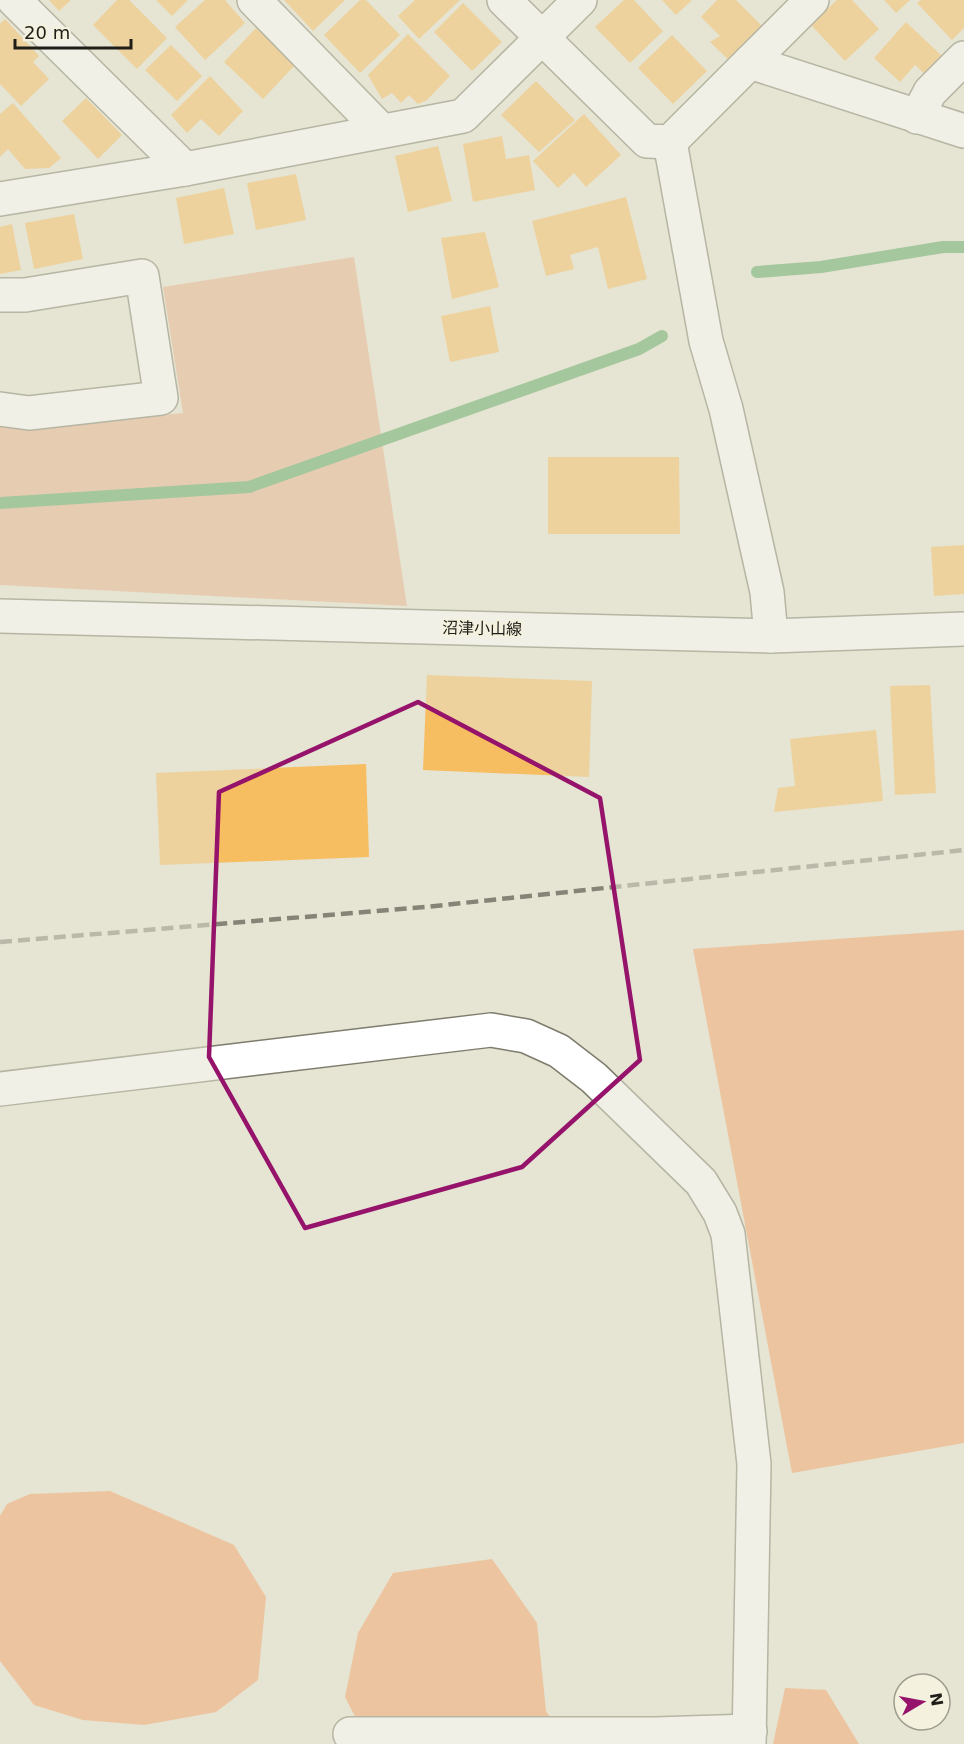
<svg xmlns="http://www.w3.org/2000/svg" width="964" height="1744" font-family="'DejaVu Sans','Noto Sans JP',sans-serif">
<rect width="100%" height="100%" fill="#e6e4d2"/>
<polygon fill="#e7b18d" points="354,257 407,606 0,585 0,422 30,427 183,413 163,287"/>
<g fill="#f49e62">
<polygon points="964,930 964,1443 792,1473 693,949"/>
<polygon points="110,1491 234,1545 266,1597 258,1680 216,1712 144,1725 83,1720 34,1705 0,1661 0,1516 7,1504 30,1494"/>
<polygon points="492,1559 537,1623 546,1711 567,1742 369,1744 345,1697 358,1633 393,1573"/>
<polygon points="785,1688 826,1690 859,1744 773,1744"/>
</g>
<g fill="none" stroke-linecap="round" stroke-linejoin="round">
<g stroke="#57a45e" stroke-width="12">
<polyline points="757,272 821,267 943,247 964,247"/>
<polyline points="0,503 249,487 639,349 662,336"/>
</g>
</g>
<g fill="#f7bd61">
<polygon points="49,0 71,0 59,11"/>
<polygon points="117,0 129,0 167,38 137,69 93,25"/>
<polygon points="156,0 188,0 172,16"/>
<polygon points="205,0 225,0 245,23 205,60 175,27"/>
<polygon points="284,0 345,0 313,31"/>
<polygon points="360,0 366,0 400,35 360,73 324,35"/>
<polygon points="415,0 460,0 419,39 398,16"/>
<polygon points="624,0 634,0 663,31 630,63 595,27"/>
<polygon points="662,0 692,0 676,15"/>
<polygon points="717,0 736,0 762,26 732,63 710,42 720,36 701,17"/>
<polygon points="837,0 852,0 879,29 845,61 811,25"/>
<polygon points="884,0 910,0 896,13"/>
<polygon points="921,0 964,0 964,28 952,40 917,3"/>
<polygon points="463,3 502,42 472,71 434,32"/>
<polygon points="5,19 39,56 33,62 49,79 21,106 0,84 0,24"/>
<polygon points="906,22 942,56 925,74 915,65 900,82 874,58"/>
<polygon points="256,28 295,65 263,99 224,62"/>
<polygon points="408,34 450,76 427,100 418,104 409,95 401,103 392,93 382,99 368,75"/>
<polygon points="672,35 707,71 673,104 638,68"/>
<polygon points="171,45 202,76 177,101 145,70"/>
<polygon points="210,76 243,111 219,136 201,119 187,133 171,115"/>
<polygon points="536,81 575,120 539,152 501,115"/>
<polygon points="86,98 122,135 98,159 62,121"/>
<polygon points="13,103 61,158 49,168 25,169 8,149 0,157 0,114"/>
<polygon points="584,114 621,155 586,187 574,173 558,188 533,161"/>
<polygon points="502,136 506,159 529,155 535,190 473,202 463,144"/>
<polygon points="438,146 452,201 408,212 395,156"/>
<polygon points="296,174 306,220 256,230 247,183"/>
<polygon points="224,188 234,234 184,244 176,198"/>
<polygon points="626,197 647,279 608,289 598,247 570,255 574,269 546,276 532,221"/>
<polygon points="74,214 83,259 34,269 25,223"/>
<polygon points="12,224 21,270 0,274 0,227"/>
<polygon points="485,232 499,287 452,299 441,238"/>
<polygon points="490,306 499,352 450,362 441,316"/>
<polygon points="548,457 679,457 680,534 548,534"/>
<polygon points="964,545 964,594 934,596 931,547"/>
<polygon points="427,675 592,681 589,777 423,770"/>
<polygon points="930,685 936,793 895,795 890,686"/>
<polygon points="876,730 883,801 774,812 778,788 795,786 790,739"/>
<polygon points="366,764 369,857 160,865 156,773"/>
</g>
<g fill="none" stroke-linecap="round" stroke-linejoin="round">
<defs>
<g id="street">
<polyline points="14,0 185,169"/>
<polyline points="254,0 382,131"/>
<polyline points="504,0 647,141 670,142 750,62 964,131"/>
<polyline points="750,62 812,0"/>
<polyline points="917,117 930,92 964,58"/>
<polyline points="670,142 706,341 726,409 767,592 771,636"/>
<polyline points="0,199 185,169 463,116 580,0"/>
<polyline points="0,295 25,295 142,276 161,398 29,413 0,409"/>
<polyline points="350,1734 656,1734 750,1731"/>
</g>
<g id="secondary">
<polyline points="0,616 771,636 964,629"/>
<polyline points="0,1089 491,1030 526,1036 559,1051 594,1078 701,1182 720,1213 728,1234 754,1464 749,1744"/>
</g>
</defs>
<use href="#street" stroke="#7e7c6c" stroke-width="36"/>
<use href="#secondary" stroke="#7e7c6c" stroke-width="36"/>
<use href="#street" stroke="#fff" stroke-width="33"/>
<use href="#secondary" stroke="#fff" stroke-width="33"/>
<polyline stroke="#858477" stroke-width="4.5" stroke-dasharray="12 6" stroke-linecap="butt" points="0,942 425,907 964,850"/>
</g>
<path d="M0 0H964V1744H0ZM418 702 600 798 640 1060 522 1167 305 1228 209 1057 219 792Z" fill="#e6e4d2" fill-opacity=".55" fill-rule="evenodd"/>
<path fill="none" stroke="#95136b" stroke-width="4.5" stroke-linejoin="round" d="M418 702 600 798 640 1060 522 1167 305 1228 209 1057 219 792Z"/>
<g text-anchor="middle" stroke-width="4.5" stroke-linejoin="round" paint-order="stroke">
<g font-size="16" fill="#1e1d17" stroke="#f4f1df">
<text transform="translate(482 628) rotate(1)" y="6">沼津小山線</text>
</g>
</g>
<g transform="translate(922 1702) rotate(80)"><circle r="28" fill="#f4f1df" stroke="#9e9c8f" stroke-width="1.5"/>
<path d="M0-4.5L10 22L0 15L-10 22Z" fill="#95136b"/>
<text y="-9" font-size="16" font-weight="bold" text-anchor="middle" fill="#1e1d17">N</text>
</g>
<path d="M15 39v9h116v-9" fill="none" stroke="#1e1d17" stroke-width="3"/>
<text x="24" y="39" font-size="18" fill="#1e1d17" stroke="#f4f1df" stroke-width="4.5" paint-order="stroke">20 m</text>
</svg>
